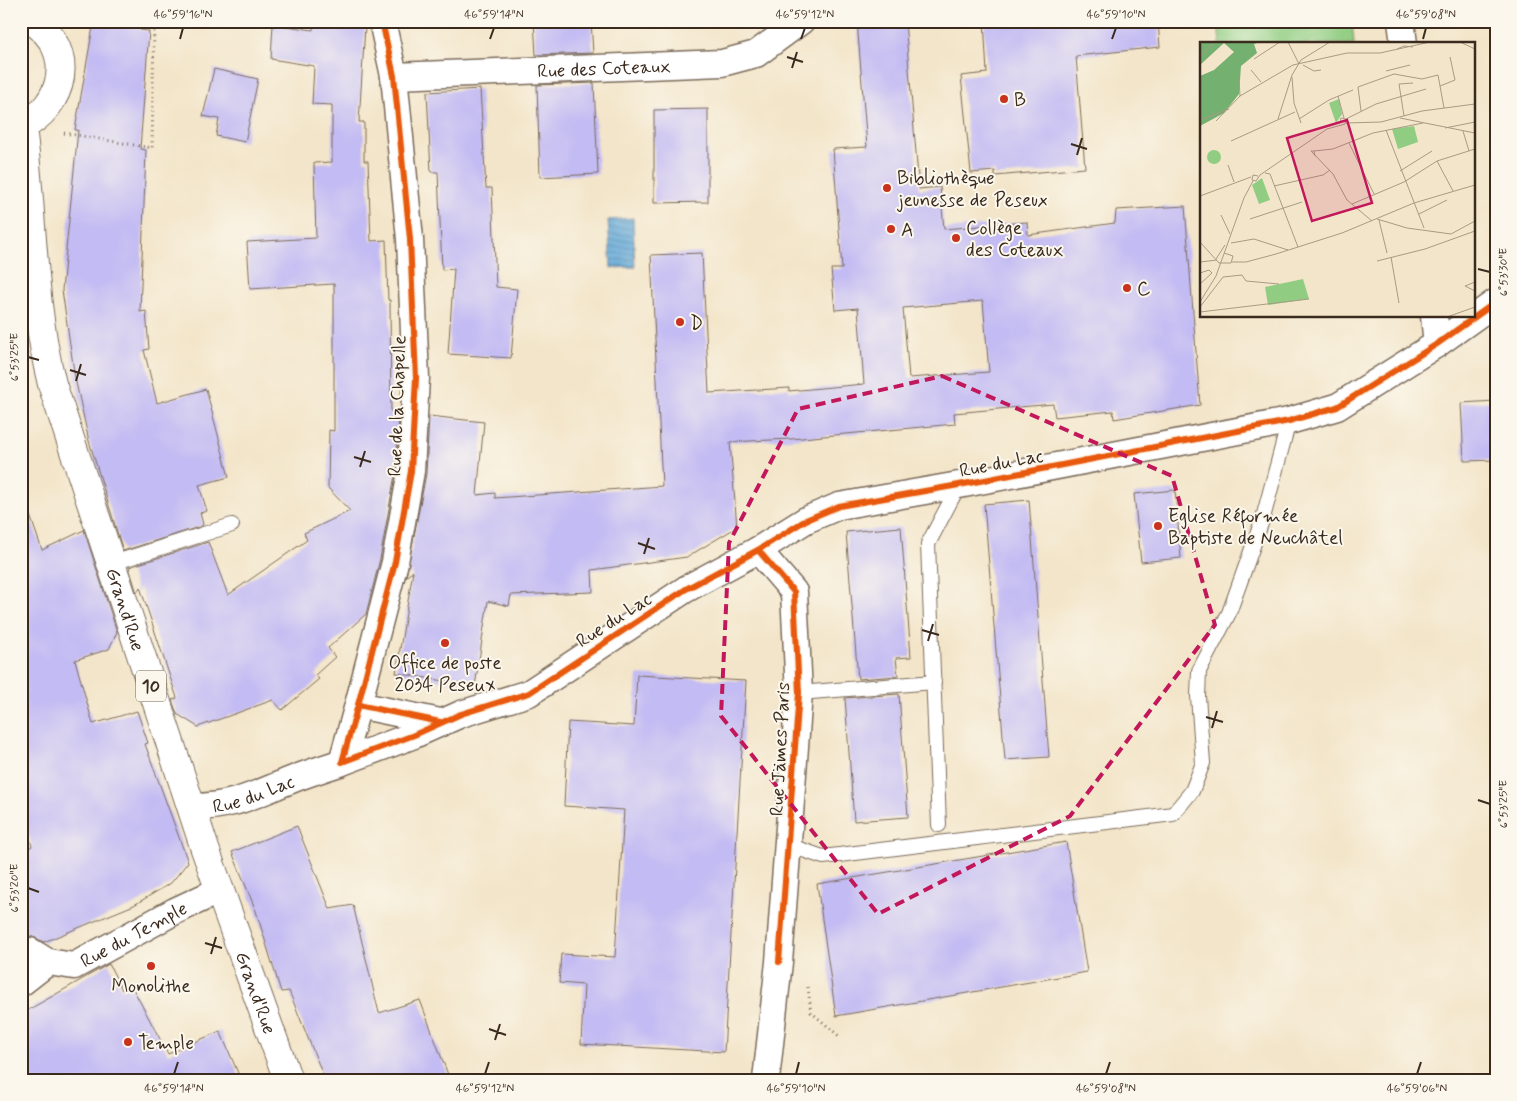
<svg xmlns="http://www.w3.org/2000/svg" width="1517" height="1101" font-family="Mynerve,sans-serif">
<defs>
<pattern id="water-rules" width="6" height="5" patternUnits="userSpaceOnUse" patternTransform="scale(1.25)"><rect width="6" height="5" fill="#61a7d7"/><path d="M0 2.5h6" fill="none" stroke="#5188ae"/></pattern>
</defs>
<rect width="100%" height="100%" fill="#fbf7ec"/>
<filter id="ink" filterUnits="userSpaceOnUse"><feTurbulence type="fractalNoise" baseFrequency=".02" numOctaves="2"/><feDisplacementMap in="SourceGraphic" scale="10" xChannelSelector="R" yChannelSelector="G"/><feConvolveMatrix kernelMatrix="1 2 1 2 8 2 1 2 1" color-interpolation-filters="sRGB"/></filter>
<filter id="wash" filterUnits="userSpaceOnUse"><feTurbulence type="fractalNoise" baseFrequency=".0096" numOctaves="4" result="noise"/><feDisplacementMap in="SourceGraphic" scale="20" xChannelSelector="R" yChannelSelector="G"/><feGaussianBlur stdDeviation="1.12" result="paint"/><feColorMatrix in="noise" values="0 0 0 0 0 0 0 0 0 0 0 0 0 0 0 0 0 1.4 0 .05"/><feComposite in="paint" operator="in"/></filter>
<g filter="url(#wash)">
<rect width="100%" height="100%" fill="#f3e5c9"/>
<polygon fill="#90cd82" stroke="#667c50" points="1218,21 1352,21 1354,44 1220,44"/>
<polygon fill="url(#water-rules)" stroke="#4e687a" points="633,218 635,267 611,268 608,220"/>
<g id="blocks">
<g fill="#c3bbf3" fill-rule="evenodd">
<polygon points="94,21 143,21 140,30 149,31 140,149 146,150 140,312 146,311 149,349 144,350 157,403 206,389 229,477 199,485 207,511 200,513 203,524 202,526 123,551 89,441 75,378 62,290 78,130 75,130"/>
<polygon points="534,21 591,21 593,53 536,55"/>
<path d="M857 21H905L919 189 940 187 944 229 1027 222 1028 235 1115 223 1116 210 1185 206 1200 405 1114 419 1113 411 1055 417 1053 404 954 413 955 424 791 439 730 442 737 527 687 557 592 570 593 592 511 595 509 606 488 601 475 686 396 673 413 571 406 577 426 474 429 416 484 422 477 495 495 493V498L662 486 651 255 702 253 709 393 789 388V391L864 384 858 308 835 310 831 269H842L833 149 867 147ZM983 301 989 372 909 378 903 308Z"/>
<polygon points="984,21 1158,21 1160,47 1076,56 1085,168 995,176 995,171 971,173 961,76 987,73"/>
<polygon points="314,22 365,26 359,122 364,122 364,161 368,161 371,241 386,240 388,300 390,300 391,412 399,413 396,469 380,559 366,614 328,648 335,657 315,675 319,679 282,710 273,700 198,727 177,714 172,700 177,698 140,587 137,593 129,567 208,542 228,595 307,540 304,533 350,511 328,488 329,430 334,431 334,284 250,289 247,242 316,238 314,163 332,162 332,105 312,104 314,66 271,59 273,24 313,30"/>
<polygon points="214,69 258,79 245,142 216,136 219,119 203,116"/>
<polygon points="594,83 598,174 540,177 537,85"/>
<polygon points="480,89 486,188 492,188 496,287 517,289 511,358 448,354 454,269 442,270 438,172 431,172 427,92"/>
<polygon points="708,109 708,202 654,203 654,110"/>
<polygon points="1496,401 1496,460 1464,461 1461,403"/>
<polygon points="1175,490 1181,558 1141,562 1134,494"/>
<polygon points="1029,500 1049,757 1005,760 984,504"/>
<polygon points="25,501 42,550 84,530 117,632 109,649 75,660 93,724 137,711 148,743 145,744 188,862 171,883 134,905 44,942 31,936 21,939 21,853 32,846 21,809 21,502"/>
<polygon points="901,527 911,657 896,658 898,676 858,679 846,532"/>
<polygon points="637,675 746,681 724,1052 581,1044 584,985 559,983 561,954 615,957 624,810 564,806 568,722 634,726"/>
<polygon points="899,694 908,817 854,821 845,698"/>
<polygon points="297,826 330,909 353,905 379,1013 420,1000 450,1080 325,1080 289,991 281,992 256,911 232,852"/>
<polygon points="1066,842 1087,972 836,1016 817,884"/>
<polygon points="109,964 122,990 131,985 168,1054 220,1031 241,1080 21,1080 21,1014"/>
</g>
</g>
</g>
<g filter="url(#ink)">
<use href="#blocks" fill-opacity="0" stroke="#7b6b5a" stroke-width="1"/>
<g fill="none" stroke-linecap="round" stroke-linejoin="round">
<defs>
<g id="service">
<polyline points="110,564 232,525"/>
<polyline points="799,693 934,682"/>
<polyline points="939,825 928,544 959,485"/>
<polyline points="788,845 823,857 1173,814 1192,791 1203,763 1198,696 1199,671 1229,613 1263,518 1289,421"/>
</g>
<g id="minor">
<polyline points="382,21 394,76 410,239 416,378 411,471 395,562 358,705 440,722"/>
<polyline points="1401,21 1404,44"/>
<path id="s1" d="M394 76 722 63 756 54 801 21"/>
<polyline points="1434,316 1437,344"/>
<polyline points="758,550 794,592 799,693 779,962 766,1080"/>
<polyline points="358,705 342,762 414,735 461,714 529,693 686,589 758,550 806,520 839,506 959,485 1289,421 1337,407 1437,344 1496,302"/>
<path id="s2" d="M191 807C234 807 253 795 291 780 308 773 325 768 342 762"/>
<path id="s3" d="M30 951 48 962 74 966 175 911 220 890"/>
<polyline points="21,983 48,962"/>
</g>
<g id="primary">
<path d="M21 127C65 105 77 51 33 21"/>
<path id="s4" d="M22 127C33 212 31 300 52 384L205 849 288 1080"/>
</g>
</defs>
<use href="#service" stroke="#7b6b5a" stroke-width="16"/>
<use href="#minor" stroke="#7b6b5a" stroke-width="29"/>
<use href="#primary" stroke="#7b6b5a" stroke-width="30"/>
<g stroke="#7b6b5a" stroke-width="3" stroke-dasharray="1 4" stroke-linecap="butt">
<polyline points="112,21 154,29"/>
<polyline points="64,133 152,148 154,29 158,21"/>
<polyline points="808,987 811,1012 839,1036"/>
</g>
<use href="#service" stroke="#fff" stroke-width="14"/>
<use href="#minor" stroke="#fff" stroke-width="26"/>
<use href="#primary" stroke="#fff" stroke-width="28"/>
<defs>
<g id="cycleway">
<polyline points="382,21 394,76 410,239 416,378 411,471 395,562 358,705 440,722"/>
<polyline points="758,550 794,592 799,693 779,962"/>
<polyline points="358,705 342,762 414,735 461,714 529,693 686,589 758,550 806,520 839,506 959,485 1289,421 1337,407 1437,344 1496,302"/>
</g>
</defs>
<use href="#cycleway" stroke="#fbf7ec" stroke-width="9"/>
<use href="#cycleway" stroke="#e8590c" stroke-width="6"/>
</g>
</g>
<path fill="none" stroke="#c2185b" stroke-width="4" stroke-dasharray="10 6" stroke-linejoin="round" d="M942 376 1172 476 1215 625 1070 816 878 914 721 716 729 543 798 409Z"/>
<path fill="none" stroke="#3b2a1e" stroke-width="2" d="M180 39 183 28M490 39 494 28M801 39 805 28M1112 39 1116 28M1423 39 1426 28M787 57 803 62M792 68 797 52M1071 144 1087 149M1077 155 1082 138M1478 269 1490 272M28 357 39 360M70 370 86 375M76 381 81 364M354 457 371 462M360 467 365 451M638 543 655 549M644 554 649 538M922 630 939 635M928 641 933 624M1206 717 1223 722M1212 728 1217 711M1478 800 1490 804M28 888 39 892M205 943 222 948M211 954 216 937M489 1029 506 1035M495 1040 500 1024M174 1074 178 1062M485 1074 489 1062M796 1074 799 1062M1106 1074 1110 1062M1417 1074 1421 1062"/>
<g fill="#c8321e" stroke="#fbf7ec" stroke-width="2">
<circle cx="1004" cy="99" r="5"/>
<circle cx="887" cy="188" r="5"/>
<circle cx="891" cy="229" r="5"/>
<circle cx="956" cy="238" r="5"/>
<circle cx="1127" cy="288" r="5"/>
<circle cx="680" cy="322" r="5"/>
<circle cx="1158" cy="526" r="5"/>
<circle cx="445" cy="643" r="5"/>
<circle cx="151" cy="966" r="5"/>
<circle cx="128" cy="1042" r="5"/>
</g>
<g text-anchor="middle" stroke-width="4" stroke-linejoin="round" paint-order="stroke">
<rect fill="#fbf7ec" stroke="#75685c" stroke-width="1" x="136" y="670.5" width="30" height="31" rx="4"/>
<g font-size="18" font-weight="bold" fill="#3b2a1e">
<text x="151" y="692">10</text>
</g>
<g font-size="19" fill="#3b2a1e" stroke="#fbf7ec">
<text dy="7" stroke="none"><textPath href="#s1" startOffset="210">Rue des Coteaux</textPath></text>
<text transform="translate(396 406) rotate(-88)" y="7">Rue de la Chapelle</text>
<text transform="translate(1001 462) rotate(-11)" y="7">Rue du Lac</text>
<text dy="7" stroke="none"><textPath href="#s4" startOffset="496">Grand'Rue</textPath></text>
<text transform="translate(613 619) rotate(-33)" y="7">Rue du Lac</text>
<text transform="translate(779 749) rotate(-87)" y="7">Rue Jämes Paris</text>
<text dy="7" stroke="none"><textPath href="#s2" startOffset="64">Rue du Lac</textPath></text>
<text dy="7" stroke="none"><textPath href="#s3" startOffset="115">Rue du Temple</textPath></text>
<text dy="7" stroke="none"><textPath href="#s4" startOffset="901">Grand'Rue</textPath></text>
</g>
<g font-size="19" fill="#3b2a1e" stroke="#fbf7ec" text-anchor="start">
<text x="1014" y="106">B</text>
<text x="897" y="184">Bibliothèque<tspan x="897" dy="22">jeunesse de Peseux</tspan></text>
<text x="966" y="234">Collège<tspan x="966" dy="22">des Coteaux</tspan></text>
<text x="901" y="236">A</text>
<text x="1137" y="295">C</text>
<text x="690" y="329">D</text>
<text x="1168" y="522">Eglise Réformée<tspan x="1168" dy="22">Baptiste de Neuchâtel</tspan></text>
<text x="445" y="669" text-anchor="middle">Office de poste<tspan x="445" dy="22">2034 Peseux</tspan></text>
<text x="151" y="992" text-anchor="middle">Monolithe</text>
<text x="138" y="1049">Temple</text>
</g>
</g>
<g transform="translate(1200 42)">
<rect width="275" height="275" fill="#f3e5c9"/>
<path d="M7 115a7 7 0 1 1 14 0a7 7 0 1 1-14 0Z" fill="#90cd82"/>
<path d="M0 0H60L54 2 57 11 41 24 39 52 24 71 0 84V34L14 28 34 10 24 1 0 23Z" fill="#74b070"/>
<path d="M103 237 109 257 68 263 65 245Z" fill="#90cd82"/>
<path d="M139 57 142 72 136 81 129 61ZM214 84 218 100 198 107 192 87Z" fill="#90cd82"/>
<path d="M62 136 70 158 59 162 52 143Z" fill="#90cd82"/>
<path fill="none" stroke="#a99a85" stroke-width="1" d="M88 0 99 22M260 0 275 7M197 7 204 4 213 5M0 15 14 0M54 17 80 0M103 23 114 29 121 28M51 28 61 40M186 29 210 23M92 35 94 61 101 81M39 37 40 54M240 44 255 38 250 15M138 54 144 76M161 69 158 45 194 32 222 37 238 33 244 66M204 74 199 42 213 41M200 76 275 91M78 77 92 33 101 18 130 0M99 77 129 58 153 48M146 77 176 62 226 47M0 78 29 67M16 79 40 54 93 23 147 11H180L230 0M146 81 181 80 222 69 275 62M245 86 275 80M186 88 224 186M263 89 269 109M31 99 95 70M149 101 174 152M114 109H111L133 132 147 158 172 179M115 114 114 109 133 107 173 91 223 81M237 119 253 149M28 123 34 140M200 129 232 109M65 131 70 132 98 205M58 134 53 133 52 138 56 139 60 133 127 87 145 82 146 77 141 76 140 81M74 144 123 133 130 128M0 154 51 135M152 162 204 140 237 119 275 107M219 172 247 158M21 173 30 192M50 177 102 160M177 177 207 186 251 192 275 179M179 178 187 211M0 200 19 221H31L33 214 24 211M31 201 54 197 88 208M191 215 199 261M16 217 25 203M177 219 225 207 275 189M0 220 17 218M32 220H46L76 212 142 191 214 161 275 143M0 231 9 228 12 231 0 242M275 240 265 244 275 249M0 260 16 234 44 156 53 139M0 265 23 235 42 233 46 239 79 242M0 270 109 257M247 275 275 265"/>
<path fill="#c2185b" fill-opacity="0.15" stroke="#c2185b" stroke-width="2.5" d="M147 78 172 161 112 179 87 96Z"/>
<rect width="275" height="275" fill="none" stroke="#3b2a1e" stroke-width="2.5"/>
</g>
<rect width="1517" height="1101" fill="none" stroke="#fbf7ec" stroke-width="55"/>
<rect x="28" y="28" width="1462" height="1046" fill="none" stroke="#3b2a1e" stroke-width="2"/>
<g font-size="12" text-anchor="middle" fill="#3b2a1e">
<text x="183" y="18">46°59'16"N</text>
<text x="494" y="18">46°59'14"N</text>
<text x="805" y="18">46°59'12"N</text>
<text x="1116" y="18">46°59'10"N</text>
<text x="1426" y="18">46°59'08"N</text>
<text transform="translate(1503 272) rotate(-90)" y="4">6°53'30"E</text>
<text transform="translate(14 357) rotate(-90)" y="4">6°53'25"E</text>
<text transform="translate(1503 804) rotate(-90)" y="4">6°53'25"E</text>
<text transform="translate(14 888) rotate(-90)" y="4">6°53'20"E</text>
<text x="174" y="1092">46°59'14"N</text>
<text x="485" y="1092">46°59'12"N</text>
<text x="796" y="1092">46°59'10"N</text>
<text x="1106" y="1092">46°59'08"N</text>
<text x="1417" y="1092">46°59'06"N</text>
</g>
</svg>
